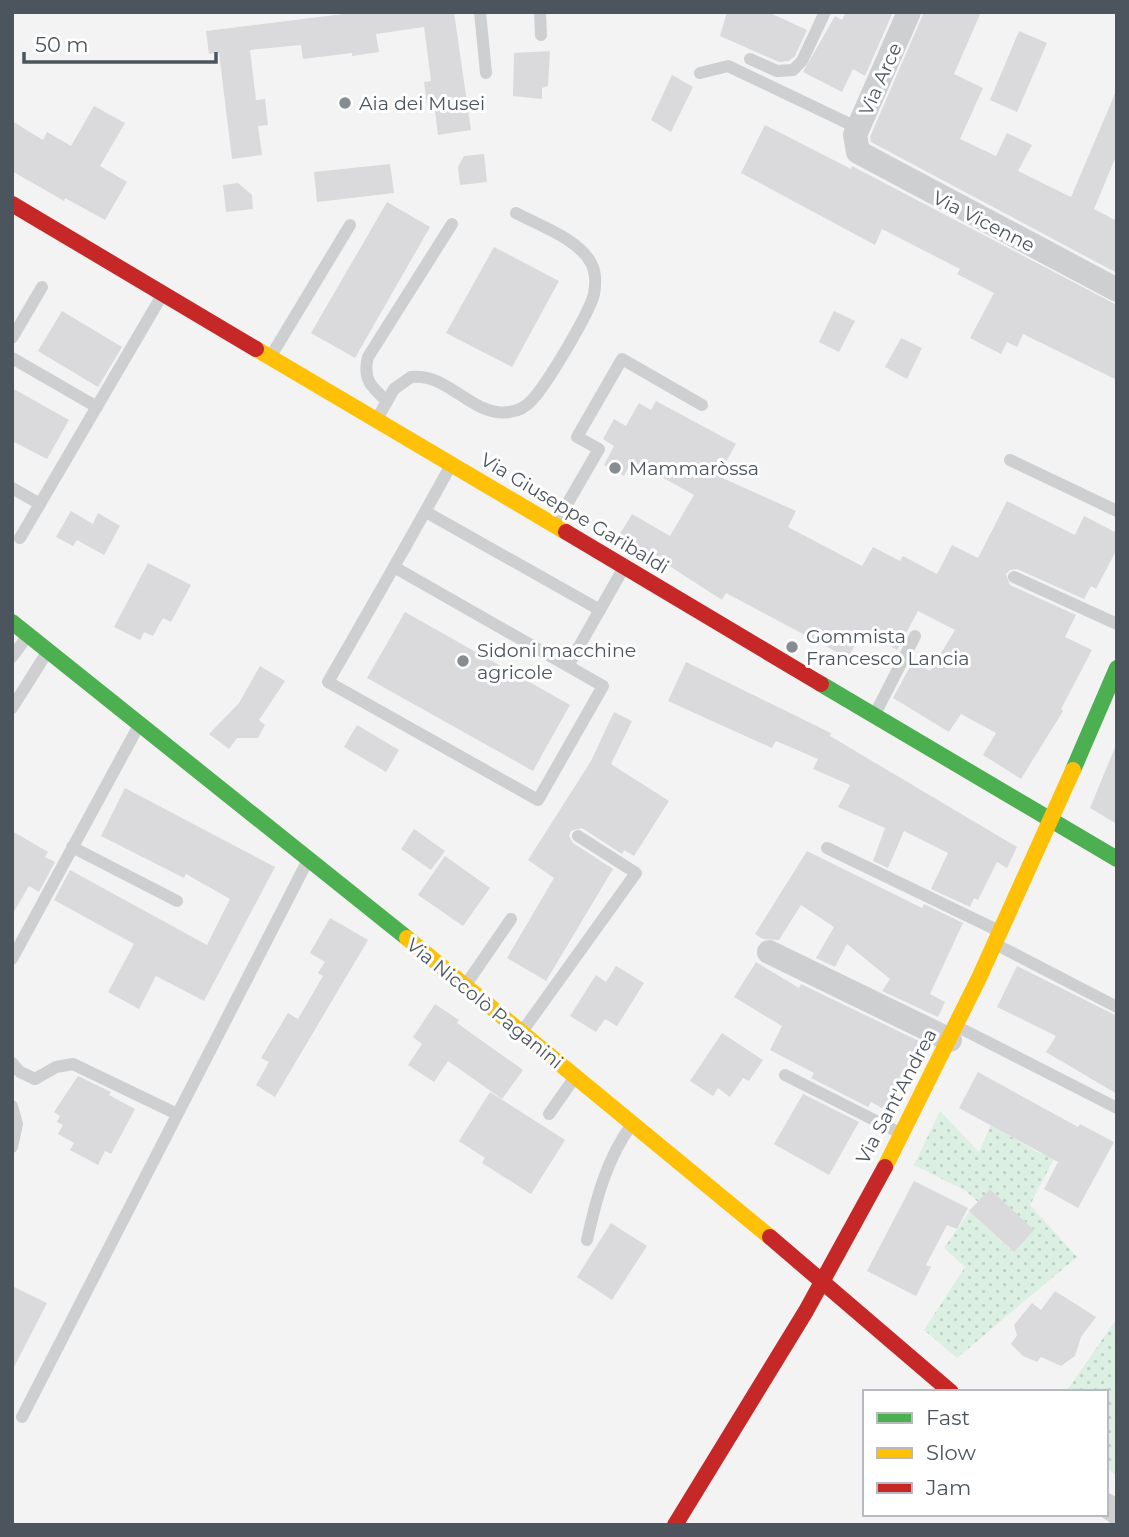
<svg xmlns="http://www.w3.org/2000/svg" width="1129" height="1537" font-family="Montserrat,sans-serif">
<defs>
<pattern id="grass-dots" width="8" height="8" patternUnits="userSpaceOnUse" patternTransform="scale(1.75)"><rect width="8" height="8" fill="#dcefe3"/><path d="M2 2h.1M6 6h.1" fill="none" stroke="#becfc5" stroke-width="1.8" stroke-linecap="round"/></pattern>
</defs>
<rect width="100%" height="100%" fill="#f4f3f3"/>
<g fill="url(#grass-dots)">
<polygon points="940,1111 979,1152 991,1125 1041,1154 1048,1142 1059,1149 1030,1205 1077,1257 957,1358 924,1330 965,1267 944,1248 970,1211 1013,1252 1034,1230 990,1189 978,1202 966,1191 914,1165"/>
<polygon points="1117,1318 1117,1476 1106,1468 1106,1392 1066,1392"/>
</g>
<g fill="#dadadc">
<polygon points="360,12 454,12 471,130 438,135 434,104 427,105 424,82 431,81 424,27 376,34 379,52 352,56 352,53 303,59 301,45 250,50 256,100 265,99 268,125 258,126 262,155 232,159 219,53 209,54 206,31"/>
<polygon points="727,12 768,12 807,30 795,56 789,61 779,62 720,36"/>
<polygon points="846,12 893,12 865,76 853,69 842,92 803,72 835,16 842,20"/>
<polygon points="924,12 981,12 954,74 983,88 960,139 996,156 1007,133 1032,145 1018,171 1071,197 1117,89 1117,154 1094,209 1117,221 1117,273 871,142 870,137"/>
<polygon points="1019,31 1047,43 1017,112 990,100"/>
<polygon points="550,51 548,86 542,88 542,99 513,96 514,53"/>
<polygon points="672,75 693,87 671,132 651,120"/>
<polygon points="94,106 125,123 100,166 127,182 105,220 65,198 64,201 12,171 12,121 43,140 47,132 71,146"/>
<polygon points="765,125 851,169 852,166 1117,305 1117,380 1023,334 1017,347 1007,342 1001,354 970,338 994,293 957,274 960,269 882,229 875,245 741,173"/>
<polygon points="484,154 487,182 460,185 458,167 464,156"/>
<polygon points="390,164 394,193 317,202 314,172"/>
<polygon points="238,183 252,195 253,209 226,212 223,185"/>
<polygon points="387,202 430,227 355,358 311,333"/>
<polygon points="494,247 559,281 512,367 446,333"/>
<polygon points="62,311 122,347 98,387 38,351"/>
<polygon points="834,311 855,321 839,352 819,342"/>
<polygon points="901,338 922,348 907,379 885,367"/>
<polygon points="12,388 69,420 47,459 12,441"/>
<polygon points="656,401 736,444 718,476 796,511 788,527 862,566 873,547 900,561 903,556 937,574 952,545 978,558 1007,501 1075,535 1084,516 1117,533 1117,549 1096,589 1091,586 1084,599 1017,569 1010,570 1006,574 1010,585 1076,615 1065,637 1092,650 1061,709 1063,711 1021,779 983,755 996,733 961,714 949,732 893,698 913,661 930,671 955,630 918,611 897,650 863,630 848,658 726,593 722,600 620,534 632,514 670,536 694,495 640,465 637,471 629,466 624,476 604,465 614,446 603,439 614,419 626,426 639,403 651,410"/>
<polygon points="71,511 93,524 98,513 120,526 104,555 77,540 73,546 56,537"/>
<polygon points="148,563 191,585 171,622 163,618 153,636 144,632 140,640 114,627"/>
<polygon points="405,612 570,705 533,771 367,678"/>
<polygon points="686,662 831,733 830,736 1017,847 1007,868 997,862 978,900 974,898 970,907 931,889 948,853 904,831 888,868 873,861 885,828 838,807 850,785 813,769 818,759 776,741 772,748 668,701"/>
<polygon points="260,666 285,681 259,720 265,725 258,738 237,738 229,749 209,734 239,703"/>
<polygon points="614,712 632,721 611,764 669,801 634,856 624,850 622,854 582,828 571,831 569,836 573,843 613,869 546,981 507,958 554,878 528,860 591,761"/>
<polygon points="357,725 399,750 386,772 344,747"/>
<polygon points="1116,745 1117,745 1117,824 1090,808"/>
<polygon points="125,788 275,867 204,1001 156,976 139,1009 108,992 134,944 54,900 70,870 207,945 230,899 186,874 184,878 101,836"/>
<polygon points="414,829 445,851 431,870 401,849"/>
<polygon points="12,831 48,852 45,857 55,862 39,892 29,886 12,915"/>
<polygon points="807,851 922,908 924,904 963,923 930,994 945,1002 938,1017 882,991 890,979 847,944 835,967 816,958 834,927 801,905 779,940 763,939 755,934"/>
<polygon points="445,856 490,888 463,926 418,895"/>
<polygon points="330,918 368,940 275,1097 256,1085 269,1062 261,1058 288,1013 298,1019 323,976 318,973 325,962 310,953"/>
<polygon points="756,962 799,988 801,984 925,1044 920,1055 915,1052 884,1109 871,1102 868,1107 811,1078 814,1073 770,1050 782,1026 734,997"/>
<polygon points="616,966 644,983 617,1026 605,1019 596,1032 570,1016 596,975 606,982"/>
<polygon points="1017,966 1117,1016 1117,1094 1046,1052 1056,1036 997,1007"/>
<polygon points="435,1004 459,1020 457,1023 523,1070 502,1099 448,1061 434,1082 408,1065 422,1044 413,1037"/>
<polygon points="722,1033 763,1060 749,1081 743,1078 730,1097 718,1088 713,1096 690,1081"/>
<polygon points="978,1072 1078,1127 1080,1124 1114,1142 1078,1208 1044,1189 1058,1162 959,1108"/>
<polygon points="78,1076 111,1092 109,1095 135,1109 111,1154 105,1151 98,1165 70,1150 74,1143 58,1134 63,1125 57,1122 60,1116 54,1112"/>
<polygon points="490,1092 565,1140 531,1194 482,1163 485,1158 459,1141"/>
<polygon points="803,1094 859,1122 829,1175 774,1144"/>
<polygon points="914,1181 968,1208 957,1229 947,1225 926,1265 931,1267 916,1296 867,1271"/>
<polygon points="990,1189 1034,1230 1014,1252 969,1211"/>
<polygon points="611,1223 647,1246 612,1300 577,1277"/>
<polygon points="12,1286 47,1303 12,1371"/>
<polygon points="1055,1291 1096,1317 1081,1337 1075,1356 1061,1366 1041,1357 1037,1362 1023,1356 1011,1344 1017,1335 1014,1325 1032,1303 1041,1310"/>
</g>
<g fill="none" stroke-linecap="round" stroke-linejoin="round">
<g stroke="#cdcfd1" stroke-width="12">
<polyline points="480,12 486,73"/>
<polyline points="540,12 541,35"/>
<polyline points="750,59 777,71 793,70 802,61 825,12"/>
<polyline points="700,73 728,66 858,128"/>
<polyline points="12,338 42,287"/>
<polyline points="271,356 350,225"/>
<polyline points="12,358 97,407"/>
<path d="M387 401C372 388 362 379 368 357L452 224"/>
<path d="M377 419 394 389 411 377C448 372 473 418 509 412 518 411 526 407 532 400 547 384 589 314 594 294 596 283 596 272 591 263 579 239 538 225 516 213"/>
<polyline points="1010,460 1117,511"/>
<polyline points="12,488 40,504"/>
<polyline points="426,512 600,610"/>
<polyline points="555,525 599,449 577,437 622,359 702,405"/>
<polyline points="20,538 161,297"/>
<path d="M394 567 603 686 538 800 328 682C369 611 410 539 450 467"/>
<polyline points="1014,577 1117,624"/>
<polyline points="12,657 26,638"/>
<polyline points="568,666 623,569"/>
<polyline points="12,708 46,654"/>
<polyline points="875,714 915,636"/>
<polyline points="72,847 177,901"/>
<polyline points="827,848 997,930"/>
<polyline points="997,945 1117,1007"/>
<polyline points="12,959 138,727"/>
<polyline points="467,983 511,919"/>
<polyline points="958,1027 1117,1108"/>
<polyline points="524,1029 636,873 578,836"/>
<polyline points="12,1063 20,1072 35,1079 56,1067 73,1064 177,1114"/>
<polyline points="785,1075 900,1133"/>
<polyline points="12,1106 17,1124 12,1147"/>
<polyline points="549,1114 575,1077"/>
<path d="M587 1240C596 1199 607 1158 632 1124"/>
<polyline points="22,1417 307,862"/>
</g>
<g stroke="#cdcfd1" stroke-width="24">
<polyline points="909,12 855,135 858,152 1117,290"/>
<polyline points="769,952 950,1040"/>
<polyline points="1106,1505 1117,1513"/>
</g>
<g stroke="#4caf50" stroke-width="16">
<polyline points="12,622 407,938"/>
<polyline points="821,684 1117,859"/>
<polyline points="1073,770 1117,668"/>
</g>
<g stroke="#ffc107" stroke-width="16">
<polyline points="256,349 566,532"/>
<polyline points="407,938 770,1237"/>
<polyline points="885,1167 979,978 1073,770"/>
</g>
<g stroke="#c62828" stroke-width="16">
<polyline points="12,204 256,349"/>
<polyline points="566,532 821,684"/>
<polyline points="770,1237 951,1392"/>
<polyline points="675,1525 806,1311 885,1167"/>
</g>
</g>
<g fill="#878c92" stroke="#fff" stroke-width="2.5">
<circle cx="345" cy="103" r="7"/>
<circle cx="615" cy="468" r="7"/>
<circle cx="792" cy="647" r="7"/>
<circle cx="463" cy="661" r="7"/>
</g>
<g text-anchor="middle" stroke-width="6" stroke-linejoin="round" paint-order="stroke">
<g font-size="19" fill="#4c555e" stroke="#fff">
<text transform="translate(880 79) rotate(-66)" y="7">Via Arce</text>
<text transform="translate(984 221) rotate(27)" y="7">Via Vicenne</text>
<text transform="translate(575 513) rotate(31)" y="7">Via Giuseppe Garibaldi</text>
<text transform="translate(485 1003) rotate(39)" y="7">Via Niccolò Paganini</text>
<text transform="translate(896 1096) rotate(-62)" y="7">Via Sant'Andrea</text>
</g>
<g font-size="19" fill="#4c555e" stroke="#fff" text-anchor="start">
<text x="359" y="110">Aia dei Musei</text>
<text x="629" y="475">Mammaròssa</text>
<text x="806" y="643">Gommista<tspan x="806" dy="22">Francesco Lancia</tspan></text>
<text x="477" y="657">Sidoni macchine<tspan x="477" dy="22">agricole</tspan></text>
</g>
</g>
<rect width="1129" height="1537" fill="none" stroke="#4c555e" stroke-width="28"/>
<rect x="863" y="1390" width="245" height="126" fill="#ffffff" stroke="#b7bbbf" stroke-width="2"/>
<rect x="877" y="1413" width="35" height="10" fill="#4caf50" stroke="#b7bbbf" stroke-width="2"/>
<text x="926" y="1425" font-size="21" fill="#4c555e">Fast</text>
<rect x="877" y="1448" width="35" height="10" fill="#ffc107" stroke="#b7bbbf" stroke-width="2"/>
<text x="926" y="1460" font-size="21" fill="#4c555e">Slow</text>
<rect x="877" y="1483" width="35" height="10" fill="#c62828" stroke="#b7bbbf" stroke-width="2"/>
<text x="926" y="1495" font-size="21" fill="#4c555e">Jam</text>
<path d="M24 52v10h192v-10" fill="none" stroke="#4c555e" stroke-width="3.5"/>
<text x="35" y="52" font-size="21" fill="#4c555e" stroke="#ffffff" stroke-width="5" paint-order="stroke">50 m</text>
</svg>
